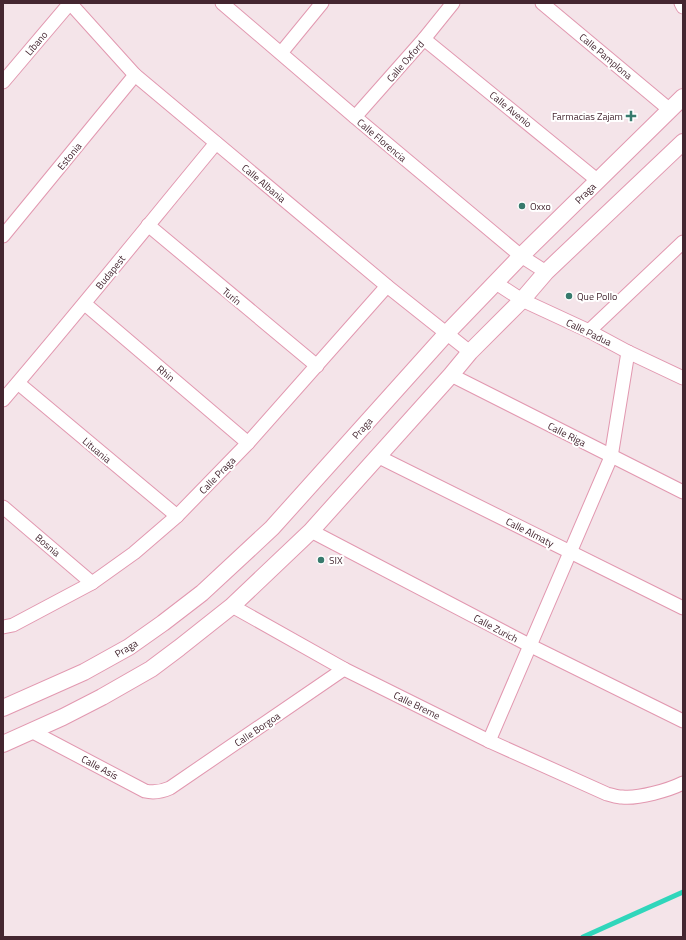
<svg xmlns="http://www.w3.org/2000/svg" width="686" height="940" font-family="'Titillium Web',sans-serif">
<rect width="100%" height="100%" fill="#f4e4e9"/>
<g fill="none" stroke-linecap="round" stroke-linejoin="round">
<polyline stroke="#30d6bb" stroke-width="5" points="583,937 683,892"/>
<defs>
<g id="minor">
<polyline points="70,3 135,75 387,286 470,352"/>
<polyline points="222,3 355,117 521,256 546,272"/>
<polyline points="542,3 670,110"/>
<polyline points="681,3 683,7"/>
<polyline points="424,39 597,180"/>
<polyline points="281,53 322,3"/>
<polyline points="3,82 70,3"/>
<polyline points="355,117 424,39 453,3"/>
<polyline points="148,225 317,366"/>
<polyline points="3,236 135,75"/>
<polyline points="496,283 522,300 589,331 628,352 683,378"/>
<polyline points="85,304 248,443"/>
<polyline points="589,331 683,242"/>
<polyline points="451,375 683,492"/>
<polyline points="18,383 177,516"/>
<path d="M3 400C75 316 145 229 216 143"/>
<polyline points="377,456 683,608"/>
<polyline points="3,507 92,583"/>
<polyline points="311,531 529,645 683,721"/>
<path d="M232 606 344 669 489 741 607 794C612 795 617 797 622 797 638 799 669 790 683 783"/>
<polyline points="3,627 13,625 92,583 134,553 177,516 248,443 387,286"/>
<path d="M33 732 145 791C154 793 161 792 170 788L344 669"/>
<polyline points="489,741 611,457 628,352"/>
</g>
<g id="tertiary">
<polyline points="3,708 84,672 129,647 163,623 202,593 272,528 447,333 521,256 683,97"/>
<polyline points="3,744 63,717 102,697 151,669 179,648 232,606 311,531 451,375 470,352 522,300 546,272 683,142"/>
</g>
</defs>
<use href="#minor" stroke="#e298b0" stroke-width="15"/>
<use href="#tertiary" stroke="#e298b0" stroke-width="18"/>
<use href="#minor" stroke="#fff" stroke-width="13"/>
<use href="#tertiary" stroke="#fff" stroke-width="16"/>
</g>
<g fill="#377a6d" stroke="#fff" stroke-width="1.5">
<path d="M629 110h4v4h4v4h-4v4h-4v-4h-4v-4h4z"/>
<circle cx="522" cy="206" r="4"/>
<circle cx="569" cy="296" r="4"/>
<circle cx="321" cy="560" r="4"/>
</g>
<g text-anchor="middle" stroke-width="4" stroke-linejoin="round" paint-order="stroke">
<g font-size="10" fill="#442630" stroke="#fff">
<text transform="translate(36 43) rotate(-50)" y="4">Líbano</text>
<text transform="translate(606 56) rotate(40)" y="4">Calle Pamplona</text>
<text transform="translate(405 61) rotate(-49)" y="4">Calle Oxford</text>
<text transform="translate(511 109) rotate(39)" y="4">Calle Avenio</text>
<text transform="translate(382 140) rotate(40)" y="4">Calle Florencia</text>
<text transform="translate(69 156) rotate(-51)" y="4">Estonia</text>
<text transform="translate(264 183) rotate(40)" y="4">Calle Albania</text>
<text transform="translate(585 193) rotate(-45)" y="4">Praga</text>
<text transform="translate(110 272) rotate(-51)" y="4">Budapest</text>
<text transform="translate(232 296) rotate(40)" y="4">Turín</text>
<text transform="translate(589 332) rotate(26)" y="4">Calle Padua</text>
<text transform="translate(166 373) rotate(40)" y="4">Rhin</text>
<text transform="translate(362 428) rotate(-48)" y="4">Praga</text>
<text transform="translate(567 434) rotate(27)" y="4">Calle Riga</text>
<text transform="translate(97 450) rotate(40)" y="4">Lituania</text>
<text transform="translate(217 475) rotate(-46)" y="4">Calle Praga</text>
<text transform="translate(530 532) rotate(27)" y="4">Calle Almaty</text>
<text transform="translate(48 545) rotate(40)" y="4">Bosnia</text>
<text transform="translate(496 628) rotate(28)" y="4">Calle Zurich</text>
<text transform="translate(126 648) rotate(-31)" y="4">Praga</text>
<text transform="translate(417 705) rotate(26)" y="4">Calle Breme</text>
<text transform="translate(257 729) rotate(-34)" y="4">Calle Borgoa</text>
<text transform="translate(100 767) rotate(28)" y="4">Calle Asís</text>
</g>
<g font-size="10" fill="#442630" stroke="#fff" text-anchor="start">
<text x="623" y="120" text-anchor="end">Farmacias Zajam</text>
<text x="530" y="210">Oxxo</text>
<text x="577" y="300">Que Pollo</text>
<text x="329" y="564">SIX</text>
</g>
</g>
<rect width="686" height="940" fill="none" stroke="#442630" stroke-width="8"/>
</svg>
